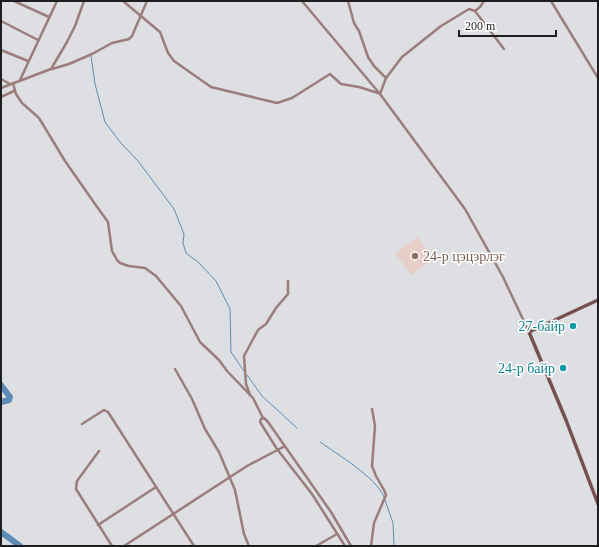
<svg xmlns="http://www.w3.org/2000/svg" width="599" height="547" font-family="'Times New Roman',serif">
<rect width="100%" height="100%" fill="#dddfe3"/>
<polygon fill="#e8cec9" points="418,237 434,259 411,275 395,253"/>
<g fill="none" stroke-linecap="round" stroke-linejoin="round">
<g stroke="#5c8cb6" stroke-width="1">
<polyline points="91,56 95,84 105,122 120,142 138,161 174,209 184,234 183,243 186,253 198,262 216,281 230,309 231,352 244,371"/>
<polyline points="247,375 262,396 297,428"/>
<path d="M320 442C337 454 377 478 384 497"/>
<polyline points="385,500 393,523 394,546"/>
</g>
<g stroke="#5c8cb6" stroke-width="6">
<polyline points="1,385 10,397 9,400 1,402"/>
<polyline points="1,532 20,546"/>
</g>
<g stroke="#9b7d7c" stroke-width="2.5">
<polyline points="14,1 49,17"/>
<polyline points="123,1 160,32 168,53 174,61 211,87 277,103 292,98 330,74 341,84 359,87 378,93"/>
<polyline points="302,1 380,94 465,209 503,277 529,332"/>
<polyline points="348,1 354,23 359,31 368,57 374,66 386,78 380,94"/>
<polyline points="551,1 598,78"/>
<polyline points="475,11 480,7 484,1"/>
<polyline points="1,21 38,40"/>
<polyline points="1,50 28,61"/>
<polyline points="52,69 69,64 92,54 112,43 129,39 132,36 147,1"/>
<polyline points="386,78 402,57 441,26 469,9 475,11 504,49"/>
<polyline points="1,79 10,84"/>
<polyline points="20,80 57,1"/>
<polyline points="13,83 16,94 22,103 39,118 65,161 95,204 108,222 112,251 117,260 120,263 129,266 145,268 156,276 181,306 200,342 219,360 227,371 253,398 263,418"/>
<polyline points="1,88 51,69 67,42 75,26 84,1"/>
<polyline points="1,97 14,91"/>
<polyline points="175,369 192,399 205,429 219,452 235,490 244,534 249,546"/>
<polyline points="250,395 246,384 244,356 258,330 266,324 276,308 288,294 288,281"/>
<polyline points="82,424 104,410 108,412 194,546"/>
<polyline points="99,451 77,481 76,489 112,546"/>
<polyline points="98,525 156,487"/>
<polyline points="124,546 247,466 285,446"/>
<polyline points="316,546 337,534"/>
<polyline points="345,546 312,494 277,449 260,422 261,419 264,418 268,422 331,512 351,546"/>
<polyline points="371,546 374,523 386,495 384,490 376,476 372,466 375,426 372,409"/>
</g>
<polyline stroke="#784f4f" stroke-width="3.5" points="598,300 529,332 566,420 598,504"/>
</g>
<circle fill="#8d6e63" stroke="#fff" stroke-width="1.5" cx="415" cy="256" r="4"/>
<g fill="#0f9aa8" stroke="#fff" stroke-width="1.5">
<circle cx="573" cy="326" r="4"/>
<circle cx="563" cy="368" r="4"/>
</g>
<g text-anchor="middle" stroke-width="3" stroke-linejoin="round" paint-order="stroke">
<g font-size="14" fill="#785e54" stroke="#fff" text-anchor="start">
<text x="423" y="261">24-р цэцэрлэг</text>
</g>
<g font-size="14" fill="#0d838f" stroke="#fff" text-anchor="end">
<text x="565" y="331">27-байр</text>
<text x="555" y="373">24-р байр</text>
</g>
</g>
<rect width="599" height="547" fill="none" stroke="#1e1e20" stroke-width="4"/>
<path d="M459 30v6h97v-6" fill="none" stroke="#1e1e20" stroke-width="2"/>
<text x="465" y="30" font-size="12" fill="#1e1e20" stroke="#ffffff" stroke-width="3" paint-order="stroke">200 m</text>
</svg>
